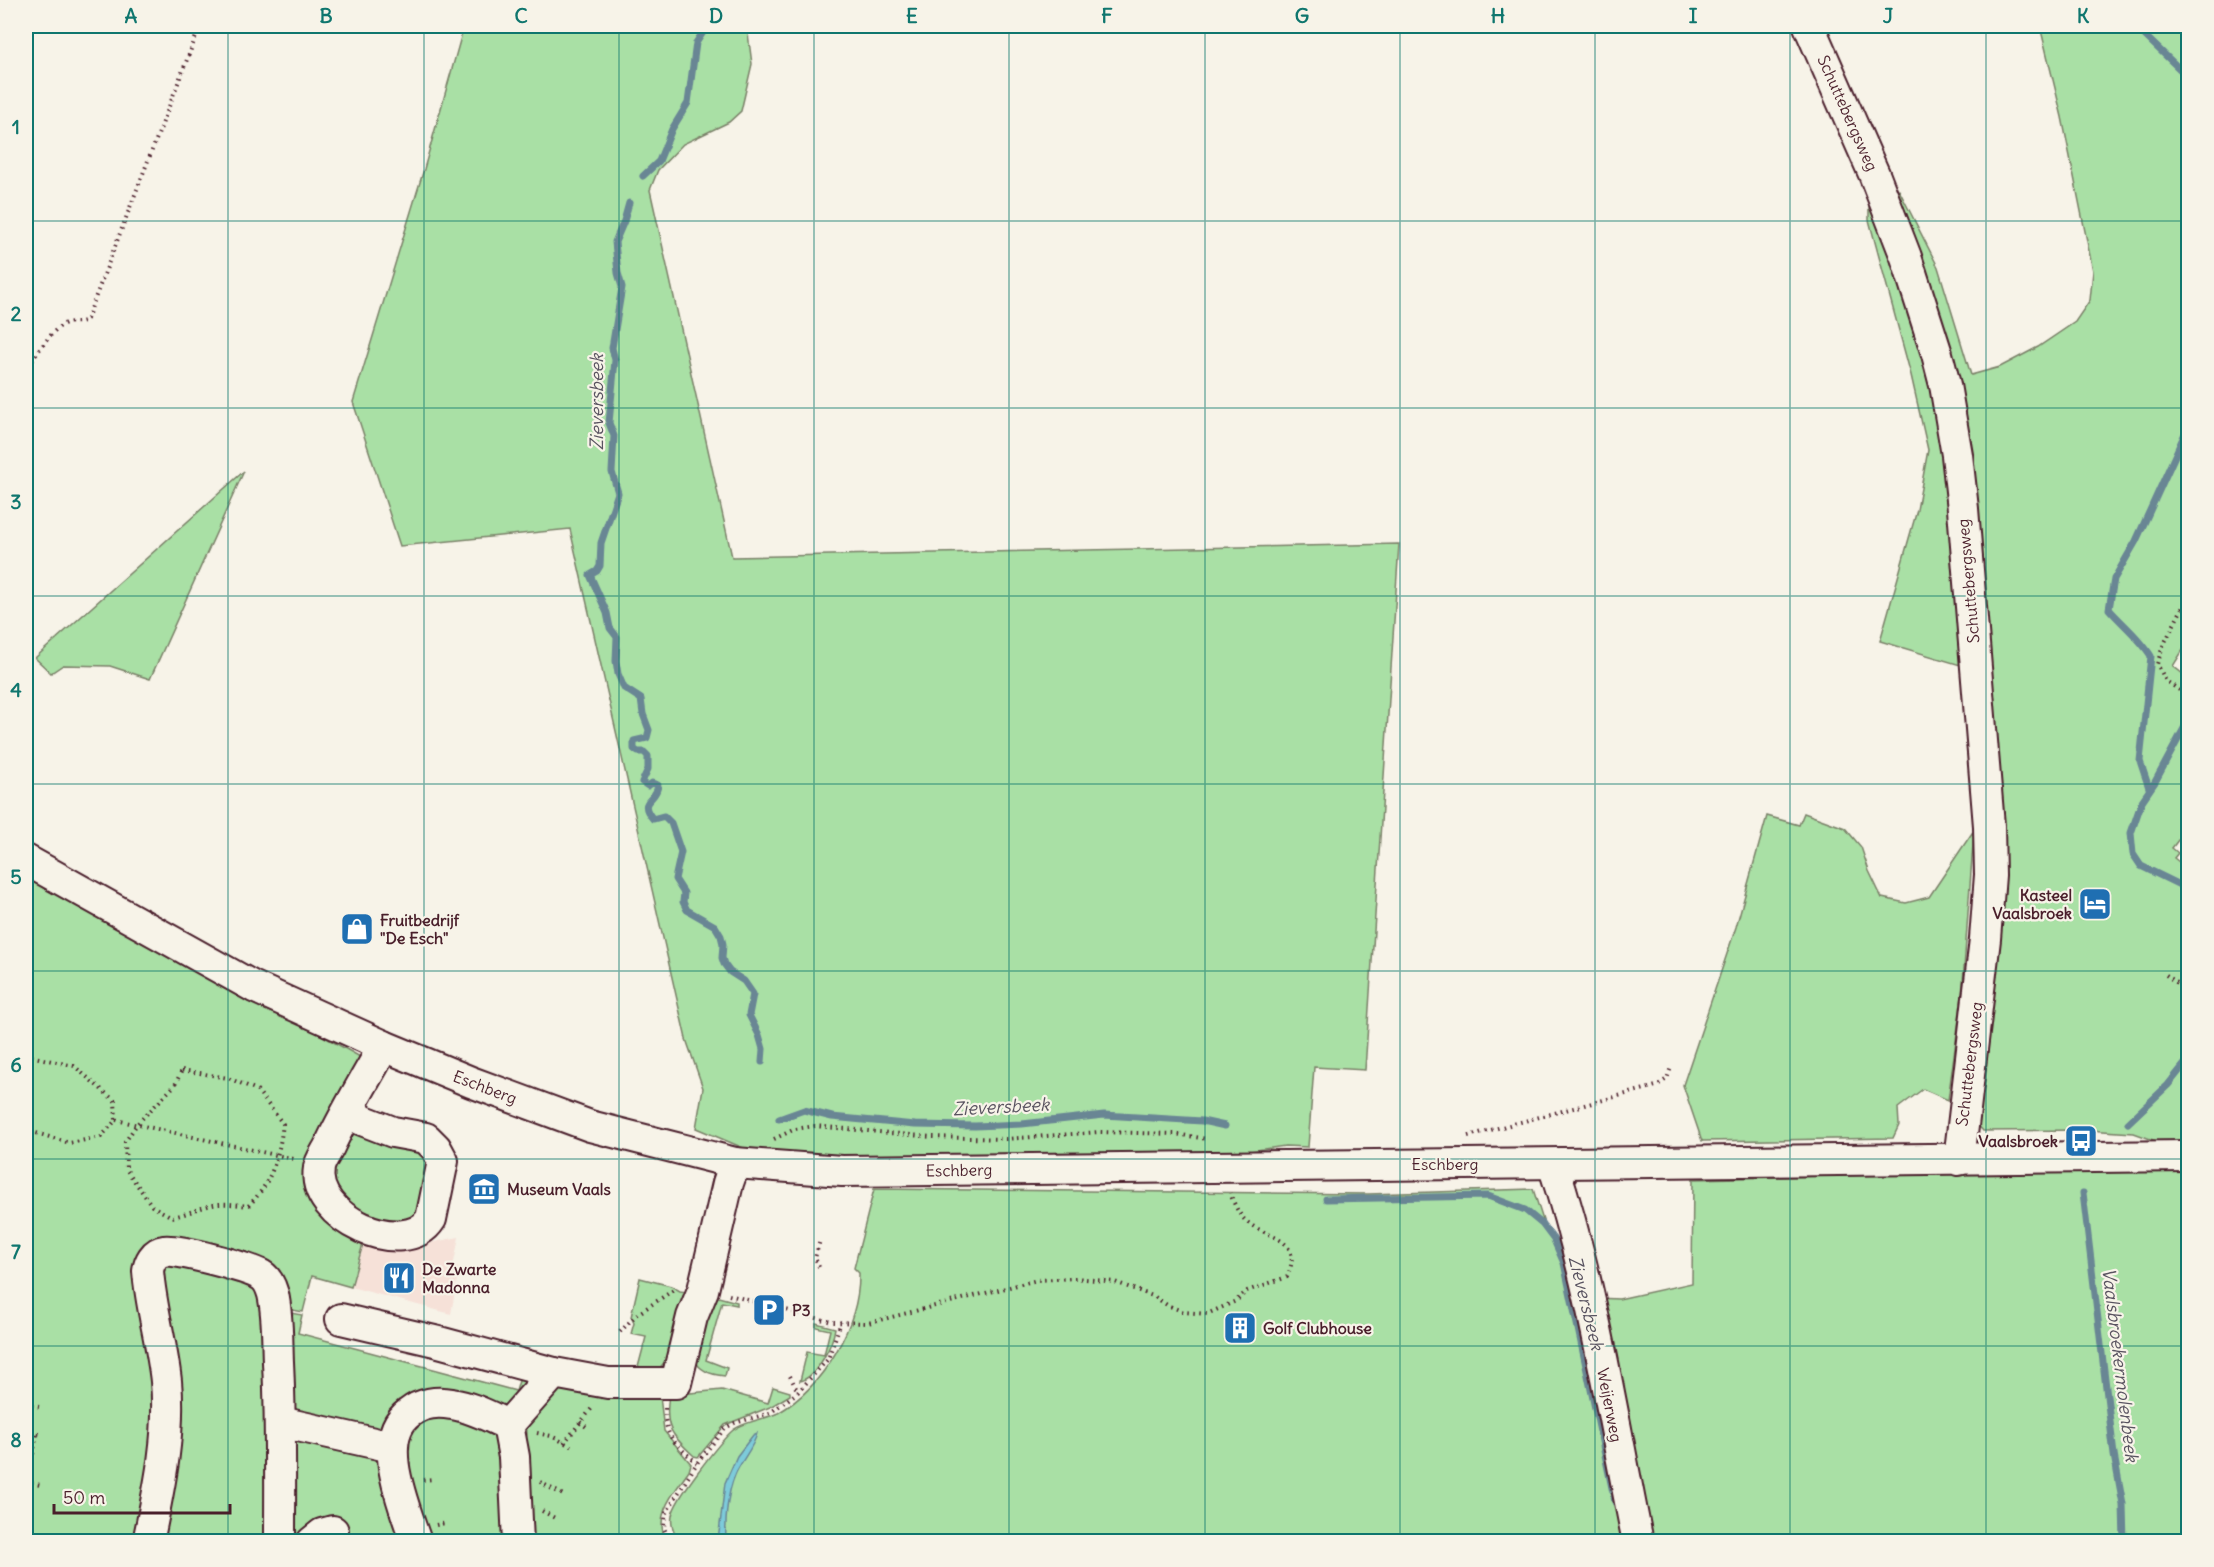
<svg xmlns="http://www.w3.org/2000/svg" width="2214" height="1567" font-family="Delius,sans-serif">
<rect width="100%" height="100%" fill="#f7f3e8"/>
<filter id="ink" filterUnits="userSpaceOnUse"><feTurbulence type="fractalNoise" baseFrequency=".0167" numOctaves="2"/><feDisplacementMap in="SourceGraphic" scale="12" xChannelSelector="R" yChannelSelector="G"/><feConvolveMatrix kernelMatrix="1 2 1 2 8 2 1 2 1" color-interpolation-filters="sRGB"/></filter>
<g filter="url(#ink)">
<polygon fill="#f6e1d8" points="459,1237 453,1267 459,1268 451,1314 351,1287 362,1246 414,1246"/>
<g fill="#a9e0a5" stroke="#7a8068" stroke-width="1.5">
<polygon points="464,26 747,26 752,64 741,111 729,122 683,144 658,170 650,190 732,557 1399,544 1365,1070 1314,1067 1308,1147 1285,1146 1243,1152 867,1157 753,1152 696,1128 703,1088 686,1039 570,529 400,546 353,402 424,169"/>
<polygon points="2040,26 2188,26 2188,642 2173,666 2188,678 2188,827 2172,848 2178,853 2174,858 2188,869 2188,1141 2156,1141 2134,1133 2087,1130 1983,1131 1977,1124 2000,891 1964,666 1880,641 1917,510 1928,450 1911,375 1869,220 1869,197 1899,190 1938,267 1971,375 2000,367 2038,347 2075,322 2090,300 2093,271 2062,117"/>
<polygon points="244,471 150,679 110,666 63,665 51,673 35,658"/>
<polygon points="1804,813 1845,828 1861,847 1869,871 1882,898 1906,903 1929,897 1974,830 1962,996 1948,1100 1923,1089 1898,1108 1899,1125 1893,1138 1702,1141 1683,1085 1736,927 1767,816 1799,825"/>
<polygon points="26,875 221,979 362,1058 343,1141 354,1134 376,1136 419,1151 431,1163 421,1213 407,1224 368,1226 351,1287 312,1276 303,1312 282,1308 276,1288 162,1247 158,1348 144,1541 26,1541"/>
<path d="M2102 1170H2188V1541L679 1542C675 1533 670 1526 672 1516 674 1500 719 1443 732 1431 741 1422 766 1419 778 1413 823 1387 860 1325 859 1273L854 1268 874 1189 1368 1194 1533 1189 1547 1233 1596 1298 1619 1299 1692 1283 1693 1179Z"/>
<polygon points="155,1263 260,1279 277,1541 152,1542"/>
<path d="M640 1278 671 1286 680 1291 692 1293C688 1298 684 1303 682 1309 666 1348 678 1381 619 1373L617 1370 620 1367 637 1371 646 1337 631 1334 634 1323 631 1317Z"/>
<path d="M711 1295 737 1302V1305L722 1302 706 1360 727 1368 725 1376C713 1375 700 1372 695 1360Z"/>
<polygon points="285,1312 302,1315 298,1333 516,1391 521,1374 529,1379 511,1408 467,1401 389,1433 291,1420"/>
<path d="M816 1323 835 1328C833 1344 817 1377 800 1381L807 1352 824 1355 830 1330 816 1327Z"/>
<path d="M562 1386 660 1396 664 1431 691 1464 689 1471C674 1493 653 1514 666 1541L524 1542V1450L527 1434 526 1420Z"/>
<path d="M773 1387 790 1392V1395L770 1407 725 1425 698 1457 694 1456C671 1435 664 1427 669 1395L722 1390 768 1403Z"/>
<polygon points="427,1410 494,1429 505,1444 512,1541 423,1541 405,1481 408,1422"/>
<polygon points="287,1434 377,1447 404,1541 286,1541"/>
</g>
<path fill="#7dcbda" stroke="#698694" stroke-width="1.5" d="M757 1433C755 1446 740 1462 735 1475 727 1494 725 1521 726 1541H718L725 1483 737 1456 753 1435Z"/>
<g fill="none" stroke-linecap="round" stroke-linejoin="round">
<g stroke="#698694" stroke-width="7">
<polyline points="2140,26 2140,31 2188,77"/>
<polyline points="643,176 659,161 672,129 688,103 696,43 707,26"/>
<path d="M629 203 624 221 615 242 618 273 622 287 612 348 615 360 609 423 614 436 612 472 618 493 601 543 600 566 597 571 590 575 607 613 610 628 617 637 616 661 618 674 624 688 641 699 643 714 649 730 647 738 634 741V749L638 752H644L648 756V769L642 782 648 786 652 783 658 785C657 802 636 799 653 819L664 816 671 823 681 852 675 879 684 893 683 902 687 910 715 926 721 936 723 944 722 958 724 964 730 972 744 981 753 994 749 1015 759 1035 763 1049 762 1062"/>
<polyline points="2188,721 2155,782 2142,801 2131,833 2133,854 2141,866 2182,886 2188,895"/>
<path d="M2149 788 2140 761 2151 656C2140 638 2122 624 2109 609L2114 579 2136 541 2188 427"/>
<polyline points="779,1119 804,1110 832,1117 915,1125 975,1126 1022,1124 1104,1115 1202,1121 1225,1126"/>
<polyline points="2128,1123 2168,1085 2188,1060"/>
<polyline points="2083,1193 2114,1455 2123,1504 2124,1542"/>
<polyline points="1326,1199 1488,1196 1525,1210 1542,1224 1554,1240 1564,1263 1615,1502"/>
</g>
<defs>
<g id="minor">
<polyline points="1809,26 1874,174 1906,257 1937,354 1945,385 1957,455 1963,509 1989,826 1990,875 1985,939 1959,1160"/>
<polyline points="26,860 254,987 384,1046 471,1082 590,1126 735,1163 842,1171 2188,1156"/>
<path d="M349 1108 362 1120 393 1132 426 1138 436 1148 443 1161 431 1219C405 1260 310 1218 319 1168 320 1161 326 1153 329 1147 345 1112 365 1080 384 1046"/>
<path d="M1553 1164C1593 1286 1612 1415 1638 1542"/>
<polyline points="341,1319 439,1342 554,1373"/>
<polyline points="280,1422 392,1447"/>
<polyline points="508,1425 554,1373 608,1383 676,1383 692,1317 703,1290 728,1183 735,1163"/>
<path d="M148 1542C159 1489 171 1435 166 1381 162 1344 151 1308 148 1271 149 1263 154 1252 164 1251 176 1248 249 1268 261 1275 268 1279 271 1287 273 1294 278 1316 277 1340 278 1362 281 1422 280 1482 280 1542"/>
<polyline points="312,1542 322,1534 333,1531"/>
<path d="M416 1542C405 1508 374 1439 409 1413 421 1403 437 1401 452 1404 472 1407 490 1417 508 1425L514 1457 518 1542"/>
</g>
</defs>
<use href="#minor" stroke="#4a1f2b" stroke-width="34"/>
<g stroke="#4a1f2b" stroke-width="4" stroke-dasharray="1.5 4.5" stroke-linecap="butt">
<path d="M26 370C34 358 51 330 64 324 72 320 79 325 87 319L200 26"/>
<polyline points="2188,597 2163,646 2157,664 2166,681 2188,696"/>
<polyline points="2166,975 2187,990"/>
<polyline points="26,1055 74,1066 115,1101 116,1120 101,1137 70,1143 26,1130"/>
<path d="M182 1070 228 1078 257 1090 283 1124C279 1156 272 1183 248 1206 233 1204 219 1202 205 1207 194 1210 184 1215 172 1217L152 1206 126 1169 125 1142 137 1124 175 1085Z"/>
<polyline points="116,1120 294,1159"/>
<polyline points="1468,1136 1656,1086 1667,1079 1671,1067"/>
<polyline points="774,1139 795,1129 815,1126 932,1137 1006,1139 1099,1132 1176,1134 1207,1139"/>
<polyline points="819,1267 815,1258 820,1240"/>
<path d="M729 1295 832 1322 868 1323 1037 1280 1076 1278 1115 1282 1155 1297 1167 1305 1184 1312 1207 1314 1236 1301 1247 1291 1287 1277C1306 1235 1262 1239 1243 1218 1237 1211 1233 1201 1230 1193"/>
<polyline points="620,1332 636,1315 675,1289"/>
<polyline points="790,1376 798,1392"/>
<polyline points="26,1405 39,1407"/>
<path d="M665 1408C664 1438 676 1444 697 1463"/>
<polyline points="580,1422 589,1429"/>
<polyline points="26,1432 41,1434"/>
<polyline points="537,1433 551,1436 571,1446"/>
<polyline points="564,1443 592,1408 595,1407"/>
<polyline points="26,1454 37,1455"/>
<polyline points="33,1454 37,1434"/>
<polyline points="423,1480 434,1479"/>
<polyline points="26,1482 40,1485"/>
<polyline points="540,1482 563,1495"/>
<polyline points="542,1511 555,1518"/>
<polyline points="436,1525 445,1523"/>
<polyline points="26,1532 51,1534"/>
<polyline points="670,1542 664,1528 666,1513 697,1463 725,1428 735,1423 770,1413 798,1392 828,1359 841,1322"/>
</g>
<use href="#minor" stroke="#f7f3e8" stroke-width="30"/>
</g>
</g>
<path fill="none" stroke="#0f766e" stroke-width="1.5" stroke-opacity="0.55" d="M228 26V1542M424 26V1542M619 26V1542M814 26V1542M1009 26V1542M1205 26V1542M1400 26V1542M1595 26V1542M1790 26V1542M1986 26V1542M26 221H2188M26 408H2188M26 596H2188M26 784H2188M26 971H2188M26 1159H2188M26 1346H2188"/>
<defs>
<symbol id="hotel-square" viewBox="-11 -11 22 22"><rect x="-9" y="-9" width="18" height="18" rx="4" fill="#1f6fb2" stroke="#f7f3e8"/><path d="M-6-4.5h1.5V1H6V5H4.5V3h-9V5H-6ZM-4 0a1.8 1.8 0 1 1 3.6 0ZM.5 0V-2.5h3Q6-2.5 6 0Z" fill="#fff"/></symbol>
<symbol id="shop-square" viewBox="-11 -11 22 22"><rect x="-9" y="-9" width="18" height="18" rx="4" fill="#1f6fb2" stroke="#f7f3e8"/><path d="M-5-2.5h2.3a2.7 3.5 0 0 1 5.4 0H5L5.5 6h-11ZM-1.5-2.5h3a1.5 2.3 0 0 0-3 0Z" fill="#fff"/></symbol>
<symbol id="bus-square" viewBox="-11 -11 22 22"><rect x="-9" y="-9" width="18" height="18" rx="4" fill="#1f6fb2" stroke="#f7f3e8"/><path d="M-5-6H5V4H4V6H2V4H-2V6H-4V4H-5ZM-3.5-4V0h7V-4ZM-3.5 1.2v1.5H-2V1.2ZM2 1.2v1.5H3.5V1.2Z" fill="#fff"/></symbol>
<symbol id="museum-square" viewBox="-11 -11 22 22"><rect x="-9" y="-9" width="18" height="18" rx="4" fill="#1f6fb2" stroke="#f7f3e8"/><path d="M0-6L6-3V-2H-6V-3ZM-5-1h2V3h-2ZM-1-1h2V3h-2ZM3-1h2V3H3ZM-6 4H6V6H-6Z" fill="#fff"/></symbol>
<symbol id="restaurant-square" viewBox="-11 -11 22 22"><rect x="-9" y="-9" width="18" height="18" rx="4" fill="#1f6fb2" stroke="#f7f3e8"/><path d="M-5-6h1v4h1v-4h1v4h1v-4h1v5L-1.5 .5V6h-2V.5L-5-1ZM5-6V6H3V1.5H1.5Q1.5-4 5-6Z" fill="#fff"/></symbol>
<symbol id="parking-square" viewBox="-11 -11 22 22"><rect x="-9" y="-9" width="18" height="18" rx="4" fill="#1f6fb2" stroke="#f7f3e8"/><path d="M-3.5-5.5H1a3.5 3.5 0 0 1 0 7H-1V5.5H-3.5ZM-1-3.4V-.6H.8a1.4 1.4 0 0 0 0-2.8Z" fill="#fff"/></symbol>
<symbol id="building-square" viewBox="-11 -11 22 22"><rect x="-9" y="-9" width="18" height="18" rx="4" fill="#1f6fb2" stroke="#f7f3e8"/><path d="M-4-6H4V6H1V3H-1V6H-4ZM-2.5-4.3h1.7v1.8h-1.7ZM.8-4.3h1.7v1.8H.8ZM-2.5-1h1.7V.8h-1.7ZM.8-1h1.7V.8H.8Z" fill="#fff"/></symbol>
</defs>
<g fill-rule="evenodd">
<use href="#hotel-square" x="2076" y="885" width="38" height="38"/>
<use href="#shop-square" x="338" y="910" width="38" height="38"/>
<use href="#bus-square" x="2062" y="1122" width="38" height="38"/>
<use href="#museum-square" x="465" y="1170" width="38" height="38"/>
<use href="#restaurant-square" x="380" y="1259" width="38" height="38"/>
<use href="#parking-square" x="750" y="1291" width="38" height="38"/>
<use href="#building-square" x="1221" y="1309" width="38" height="38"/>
</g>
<g text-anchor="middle" stroke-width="4.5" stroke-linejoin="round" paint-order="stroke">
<g font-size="16" fill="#4a1f2b" stroke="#f7f3e8">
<text transform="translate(1848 113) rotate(66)" y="6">Schuttebergsweg</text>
<text transform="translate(1968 581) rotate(-95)" y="6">Schuttebergsweg</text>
<text transform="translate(1969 1064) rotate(-83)" y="6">Schuttebergsweg</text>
<text transform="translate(485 1087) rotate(21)" y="6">Eschberg</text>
<text x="1445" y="1170">Eschberg</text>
<text transform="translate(959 1170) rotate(-1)" y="6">Eschberg</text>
<text transform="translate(1610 1405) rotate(79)" y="6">Weijerweg</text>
</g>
<g font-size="16" font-weight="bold" fill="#4a1f2b" stroke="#f7f3e8" text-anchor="start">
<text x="2072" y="901" text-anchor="end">Kasteel<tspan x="2072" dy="18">Vaalsbroek</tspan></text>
<text x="380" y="926">Fruitbedrijf<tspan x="380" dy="18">"De Esch"</tspan></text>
<text x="2058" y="1147" text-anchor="end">Vaalsbroek</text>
<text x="507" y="1195">Museum Vaals</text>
<text x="422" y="1275">De Zwarte<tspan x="422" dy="18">Madonna</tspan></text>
<text x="792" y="1316">P3</text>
<text x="1263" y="1334">Golf Clubhouse</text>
</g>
<g font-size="18" font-style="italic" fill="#595360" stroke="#f7f3e8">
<text transform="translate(597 402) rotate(-90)" y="6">Zieversbeek</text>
<text transform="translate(1001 1107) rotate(-3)" y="6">Zieversbeek</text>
<text transform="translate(1586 1303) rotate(76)" y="6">Zieversbeek</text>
<text transform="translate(2120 1365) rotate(83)" y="6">Vaalsbroekermolenbeek</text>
</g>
</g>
<rect width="2214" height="1567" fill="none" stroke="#f7f3e8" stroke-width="66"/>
<path d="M54 1504v9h176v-9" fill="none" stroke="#4a1f2b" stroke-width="3"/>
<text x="63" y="1504" font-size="18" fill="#4a1f2b" stroke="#f7f3e8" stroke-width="4.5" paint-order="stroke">50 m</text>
<rect x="33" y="33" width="2148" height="1501" fill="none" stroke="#0f766e" stroke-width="2"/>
<g font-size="20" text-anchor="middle" font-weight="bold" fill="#0f766e">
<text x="131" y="23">A</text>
<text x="326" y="23">B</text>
<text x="521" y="23">C</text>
<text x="716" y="23">D</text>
<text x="912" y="23">E</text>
<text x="1107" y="23">F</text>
<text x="1302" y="23">G</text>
<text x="1498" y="23">H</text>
<text x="1693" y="23">I</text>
<text x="1888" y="23">J</text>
<text x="2083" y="23">K</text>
<text x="16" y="134">1</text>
<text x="16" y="321">2</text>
<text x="16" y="509">3</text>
<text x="16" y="697">4</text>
<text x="16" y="884">5</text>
<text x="16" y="1072">6</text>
<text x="16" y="1259">7</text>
<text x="16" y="1447">8</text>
</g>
</svg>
